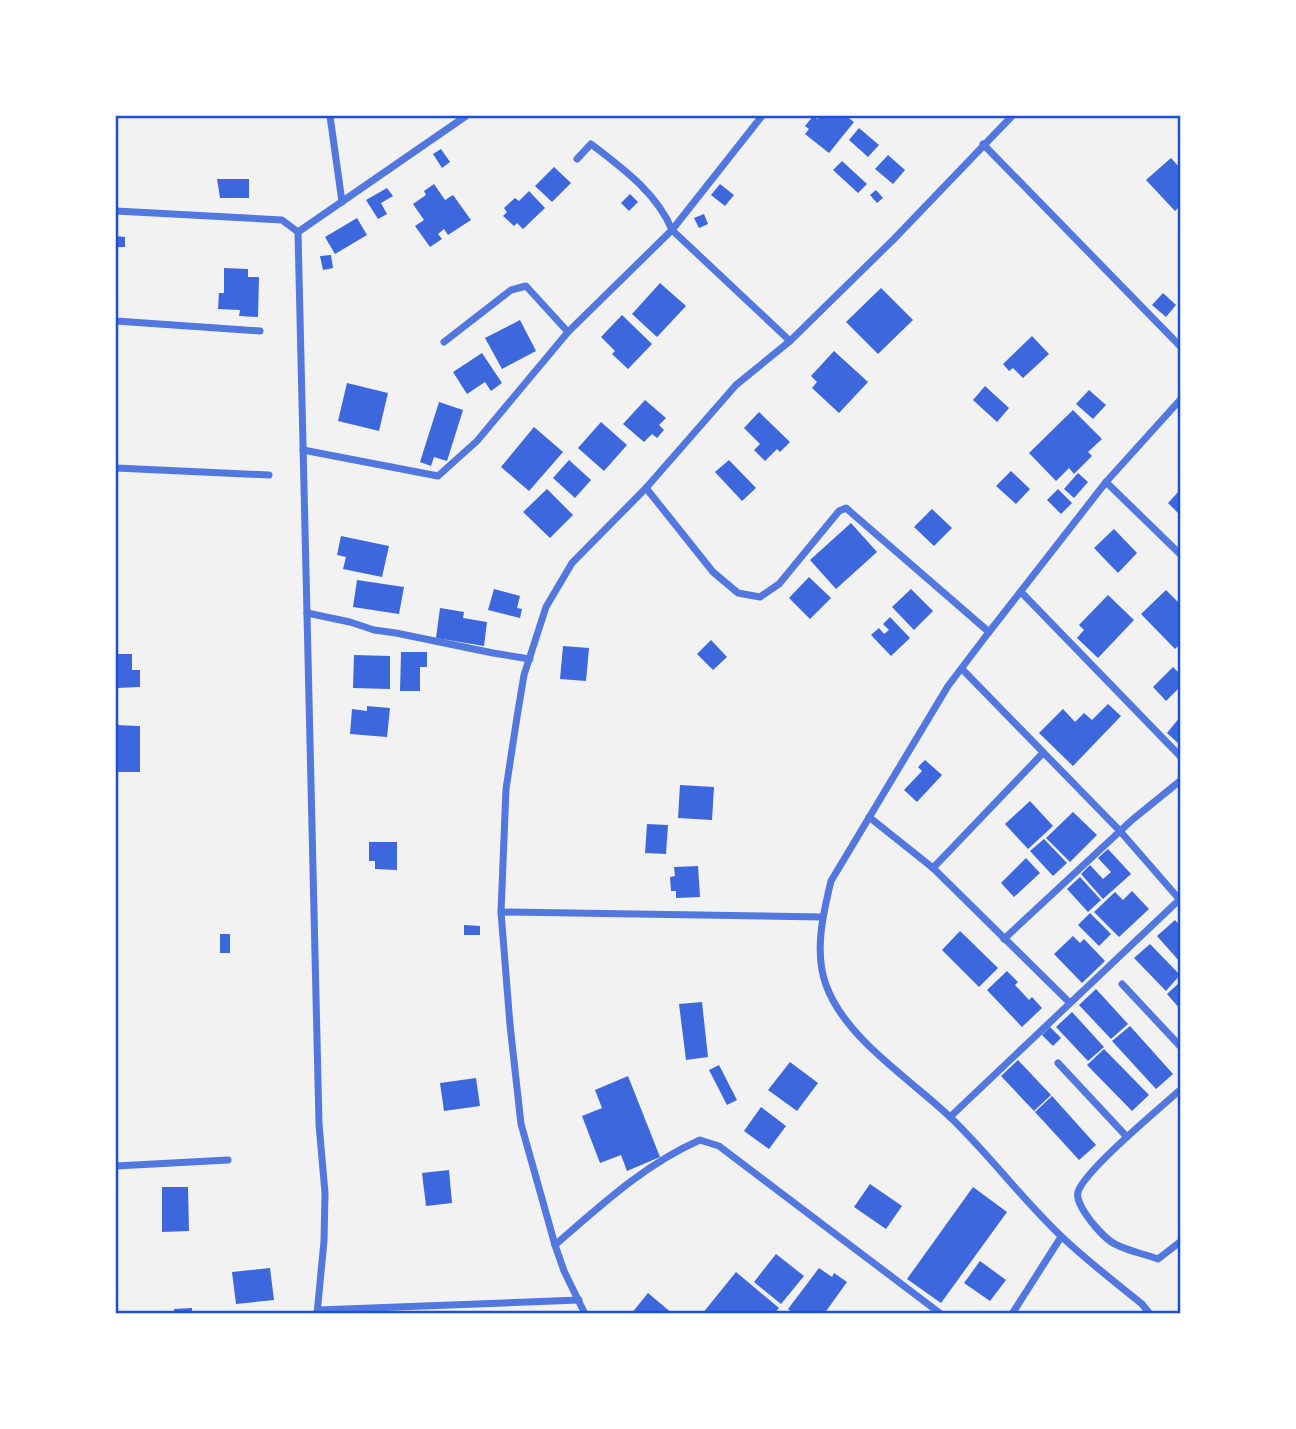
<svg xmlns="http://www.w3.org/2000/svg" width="1296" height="1429" font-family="'Golos Text',sans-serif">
<rect width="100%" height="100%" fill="#f2f2f2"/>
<g fill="#3d67dc">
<polygon points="813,116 817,119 820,116 846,116 854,122 829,153 805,134 809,129 805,126"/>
<polygon points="859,128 879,145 868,157 849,140"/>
<polygon points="441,149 450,162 442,168 433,154"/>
<polygon points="888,155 905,170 893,184 875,169"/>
<polygon points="1171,158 1180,168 1180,206 1175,211 1146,180"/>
<polygon points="842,161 867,184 858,193 833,170"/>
<polygon points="554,167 571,183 552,202 535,186"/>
<polygon points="217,179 249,179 249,198 220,198"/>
<polygon points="434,184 445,200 453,195 471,220 448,235 444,229 438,234 442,239 430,247 415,226 424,220 413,204 426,195 424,191"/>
<polygon points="720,184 734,195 725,206 711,195"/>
<polygon points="387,188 393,196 381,203 387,214 378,219 366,200"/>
<polygon points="876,190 883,198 877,203 870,195"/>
<polygon points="529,191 545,208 523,229 517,223 514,226 503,216 507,212 504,208 515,198 519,201"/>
<polygon points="630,194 638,202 629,211 621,203"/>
<polygon points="704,214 708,224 699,228 694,218"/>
<polygon points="357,218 367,235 335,254 325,237"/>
<polygon points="116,236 125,237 125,247 116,247"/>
<polygon points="331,255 333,268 323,270 320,256"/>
<polygon points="224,268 248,269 248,277 259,277 258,317 239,316 240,310 218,309 219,293 224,293"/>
<polygon points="660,283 686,306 657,337 632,314"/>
<polygon points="881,288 913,320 878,354 846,322"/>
<polygon points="1163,293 1176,305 1166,317 1152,305"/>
<polygon points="622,315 652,344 628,369 612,354 615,351 601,337"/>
<polygon points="520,320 536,351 502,369 485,338"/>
<polygon points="1032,336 1049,354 1023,378 1013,368 1009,371 1003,364"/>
<polygon points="834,351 868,382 839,413 812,388 817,382 811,376"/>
<polygon points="482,353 502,383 491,391 485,382 467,394 453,372"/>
<polygon points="347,383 388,393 379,431 338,421"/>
<polygon points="985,386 1009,408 997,422 973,400"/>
<polygon points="1089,390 1106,405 1093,419 1076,404"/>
<polygon points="645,400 666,418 659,425 664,430 657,438 652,434 644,442 623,424"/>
<polygon points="439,402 463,410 447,461 434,457 431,466 420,462"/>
<polygon points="1073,410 1102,439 1088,452 1092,456 1074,474 1069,468 1056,481 1029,453"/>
<polygon points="759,412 790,442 780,452 777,449 765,461 754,450 760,444 744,428"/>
<polygon points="601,422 627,445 604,471 578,448"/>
<polygon points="534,427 563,452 529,491 501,467"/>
<polygon points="569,460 591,480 575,498 553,478"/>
<polygon points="729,460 756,488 742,501 715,472"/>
<polygon points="1011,471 1030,489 1016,504 996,486"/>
<polygon points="1078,473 1088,482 1074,498 1064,489"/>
<polygon points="547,489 573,515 550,538 523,512"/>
<polygon points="1058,489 1072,503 1061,514 1047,500"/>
<polygon points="1180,490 1180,515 1168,503"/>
<polygon points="932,509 952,528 934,546 914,527"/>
<polygon points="851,523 877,552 836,589 810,560"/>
<polygon points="1114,529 1137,553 1118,573 1094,548"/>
<polygon points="341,536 389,546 382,577 343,569 346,557 337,555"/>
<polygon points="809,577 831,598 810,619 789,598"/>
<polygon points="357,580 404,587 399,614 353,607"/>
<polygon points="494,589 520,596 517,608 522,609 520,618 488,610"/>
<polygon points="911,589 933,611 914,630 892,607"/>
<polygon points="1166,590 1178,602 1180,600 1180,644 1175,649 1141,614"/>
<polygon points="1108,595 1134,620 1098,658 1077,638 1084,630 1079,625"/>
<polygon points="440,608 464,612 463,618 487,622 484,646 436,638"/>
<polygon points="890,617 910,638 891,656 871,635 879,628 884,634 889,630 883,624"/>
<polygon points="711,640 727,657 713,670 697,654"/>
<polygon points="563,646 589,648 586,681 560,679"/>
<polygon points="401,652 427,652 427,667 420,667 420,691 400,691"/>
<polygon points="116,654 132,654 132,670 140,670 140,687 116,688"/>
<polygon points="354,655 390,656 390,689 353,688"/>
<polygon points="1173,667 1180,674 1180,687 1166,701 1153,687"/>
<polygon points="1108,704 1121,716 1073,766 1039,733 1063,709 1075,722 1084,713 1092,720"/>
<polygon points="367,706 390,708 387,737 350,734 352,709 367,711"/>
<polygon points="1180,717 1180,745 1167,733"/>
<polygon points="116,725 140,726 140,772 116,772"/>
<polygon points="925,760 942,775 917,802 904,790 922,771 918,767"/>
<polygon points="680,785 714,787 712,820 678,818"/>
<polygon points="1030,801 1053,826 1028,849 1005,824"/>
<polygon points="1073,812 1097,835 1070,862 1046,838"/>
<polygon points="647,824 668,825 666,854 645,853"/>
<polygon points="1044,839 1067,863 1053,876 1030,851"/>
<polygon points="369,842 397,842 397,870 375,869 375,861 369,861"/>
<polygon points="1108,849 1131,874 1103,899 1081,874 1090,865 1103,879 1111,872 1098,858"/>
<polygon points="1026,858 1040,873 1014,897 1001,883"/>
<polygon points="698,866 700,897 676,898 676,891 671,891 670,877 675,876 674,867"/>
<polygon points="1080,877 1101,900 1088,912 1067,889"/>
<polygon points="1132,891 1149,909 1119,937 1094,912 1115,892 1123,900"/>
<polygon points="1090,913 1111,934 1099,946 1078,925"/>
<polygon points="1175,920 1180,926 1180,962 1157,936"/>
<polygon points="464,925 480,926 480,935 464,935"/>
<polygon points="960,931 998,968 979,987 942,950"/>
<rect x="220" y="934" width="10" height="19"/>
<polygon points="1073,936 1080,943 1084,939 1105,961 1082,983 1054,954"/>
<polygon points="1150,944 1180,975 1166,991 1134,958"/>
<polygon points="1007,971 1018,982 1015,985 1029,1000 1032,997 1042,1008 1022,1027 987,990"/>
<polygon points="1180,982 1180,1009 1167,994"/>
<polygon points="1096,989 1128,1024 1111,1039 1079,1005"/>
<polygon points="702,1002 708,1057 686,1060 679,1004"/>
<polygon points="1072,1012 1104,1047 1088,1061 1056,1027"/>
<polygon points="1130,1026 1173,1074 1156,1089 1112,1041"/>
<polygon points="1050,1027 1061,1038 1053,1046 1042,1035"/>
<polygon points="1104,1049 1149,1095 1132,1111 1087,1065"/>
<polygon points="1018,1060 1051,1095 1034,1111 1001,1076"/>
<polygon points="790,1062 818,1083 797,1111 768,1090"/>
<polygon points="719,1065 737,1100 727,1105 709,1070"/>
<polygon points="628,1076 660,1157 627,1171 621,1155 600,1163 582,1116 602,1108 595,1090"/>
<polygon points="476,1078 480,1106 444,1111 440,1083"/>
<polygon points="1052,1096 1096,1145 1079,1160 1035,1112"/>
<polygon points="761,1107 786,1126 769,1149 744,1131"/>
<polygon points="449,1170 452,1203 426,1206 422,1173"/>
<polygon points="870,1184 902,1206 886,1229 854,1207"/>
<polygon points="162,1187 188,1187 189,1231 162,1232"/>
<polygon points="973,1187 1007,1212 941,1303 907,1279"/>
<polygon points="776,1254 804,1276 781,1304 754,1282"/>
<polygon points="980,1261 1006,1280 990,1301 964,1283"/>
<polygon points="270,1268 274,1300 236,1304 232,1272"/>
<polygon points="819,1268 832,1277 834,1273 847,1282 824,1314 794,1314 788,1309"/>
<polygon points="736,1272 779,1308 774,1314 702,1314"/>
<polygon points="648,1293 673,1314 631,1314"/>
<polygon points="192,1308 192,1314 174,1314 174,1309"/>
</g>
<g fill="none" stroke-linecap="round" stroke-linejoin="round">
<g stroke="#5277de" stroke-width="7">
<polyline points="330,116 342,202"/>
<polyline points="983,144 1180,346"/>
<path d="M577 159 591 144C622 168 657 193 672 230L790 341"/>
<polyline points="116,211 282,220 298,232 319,1124 325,1193 324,1241 317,1314"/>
<polyline points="298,232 466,116"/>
<polyline points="116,321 260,331"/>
<polyline points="444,342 511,290 526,286 568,332"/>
<polyline points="303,450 438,476 477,441 568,332 672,230 762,116"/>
<polyline points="116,468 269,475"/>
<polyline points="1106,482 1180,400"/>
<polyline points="646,488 713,572 738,593 760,597 779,584 839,511 846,508 989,632 1106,482 1180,554"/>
<polyline points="1021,592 1180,756"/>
<polyline points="307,613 350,622 374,630 396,633 493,653 530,659"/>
<path d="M989 632 948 686 831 881C823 914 814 952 826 985 845 1038 909 1078 949 1116 988 1153 1021 1198 1061 1236 1086 1260 1115 1282 1142 1304L1150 1314"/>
<polyline points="962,669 1120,831 1180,900"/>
<polyline points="869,817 933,868 1069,1002"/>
<polyline points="933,868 1043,753"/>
<polyline points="501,912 822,917"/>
<polyline points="1004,939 1132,820 1180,781"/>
<polyline points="1122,984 1180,1046"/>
<polyline points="1058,1063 1127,1137"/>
<path d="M1180 1090C1160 1108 1084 1171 1078 1192 1074 1205 1104 1240 1117 1245 1129 1251 1144 1254 1158 1259L1180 1242"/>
<polyline points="950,1117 1180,899"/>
<polyline points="116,1166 228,1160"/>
<path d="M555 1245C600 1206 645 1164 700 1140L719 1146 941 1314"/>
<polyline points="318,1310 579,1300"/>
<polyline points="585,1314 564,1271 555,1245 521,1124 510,1025 501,912 506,789 517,717 524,675 546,607 572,563 646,488 736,385 790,341 894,239 1012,116"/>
<polyline points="1012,1314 1061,1237"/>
</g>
</g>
<rect width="1296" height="1429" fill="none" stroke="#ffffff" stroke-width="234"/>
<rect x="117" y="117" width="1062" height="1195" fill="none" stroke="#1d4ed8" stroke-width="2.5"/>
</svg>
